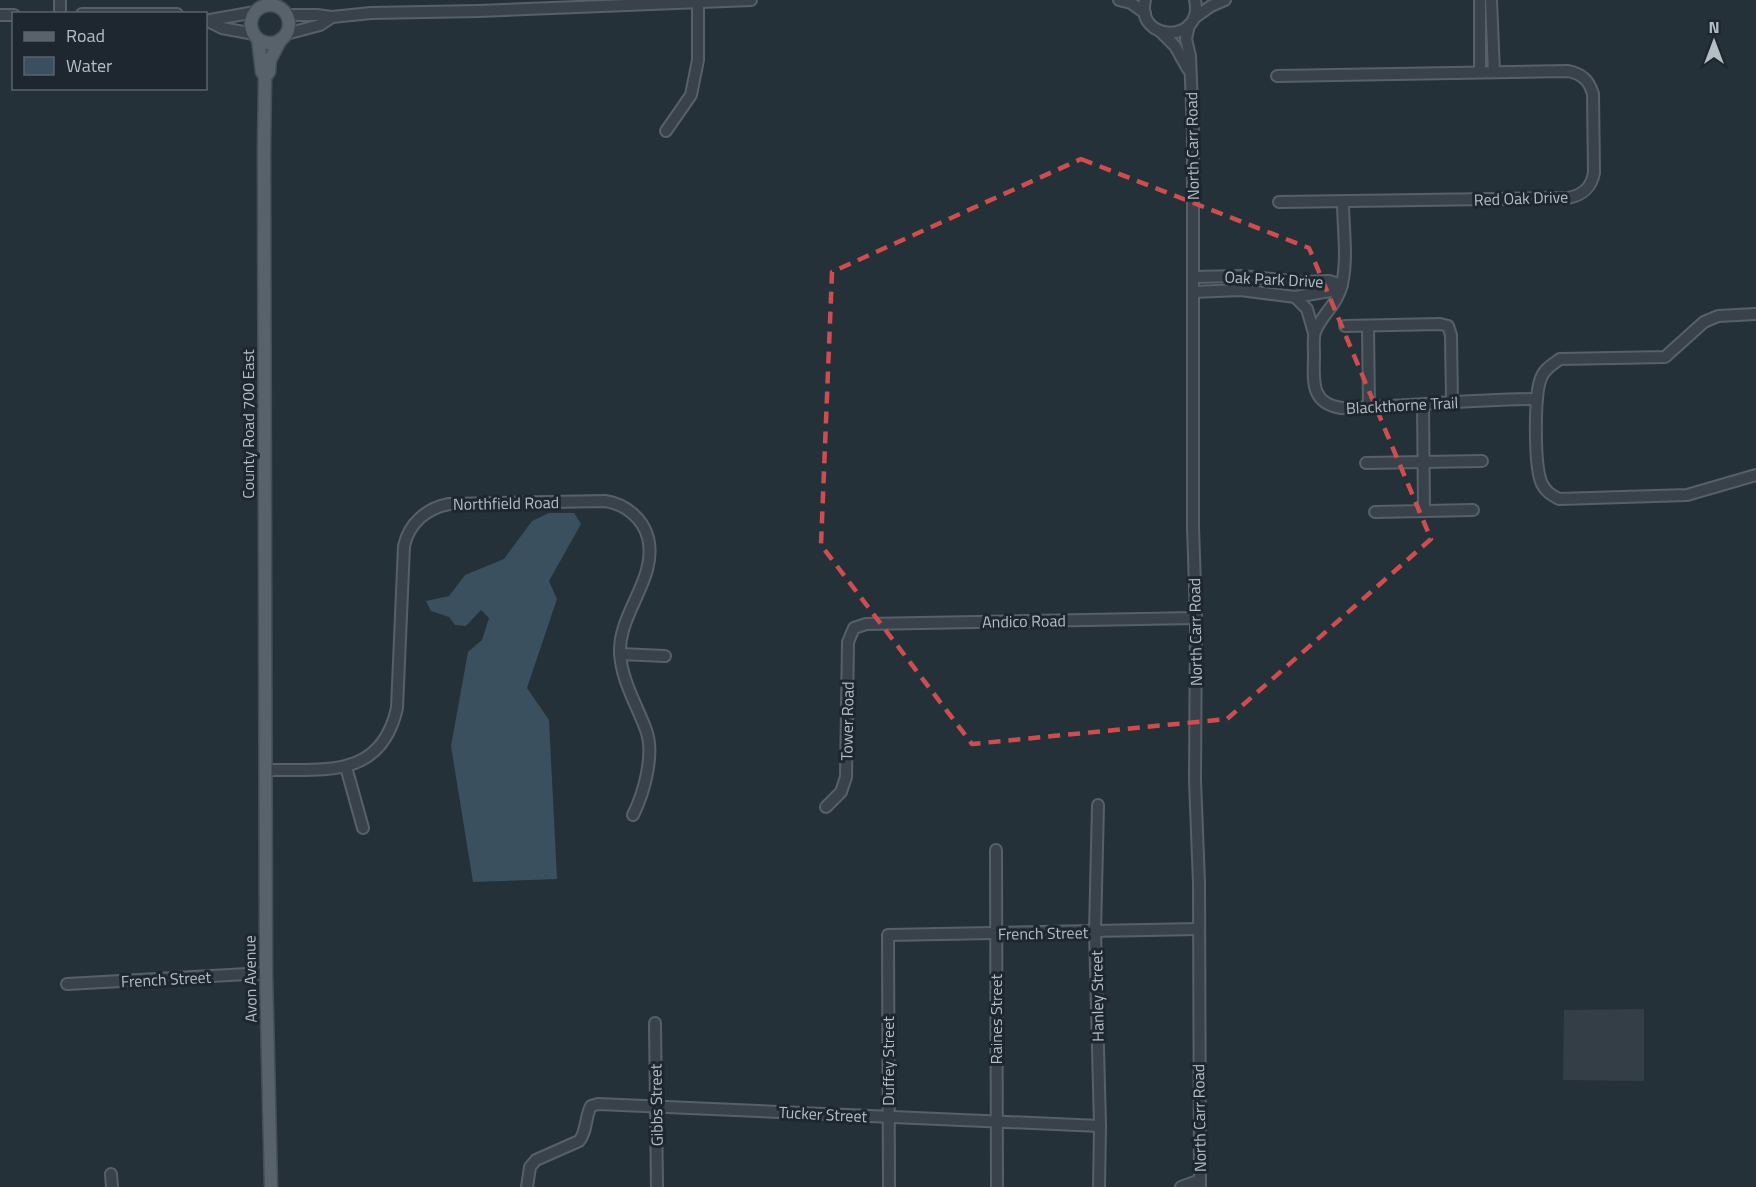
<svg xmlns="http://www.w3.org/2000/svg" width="1756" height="1187" font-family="'Titillium Web',sans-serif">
<rect width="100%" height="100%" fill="#253139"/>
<polygon fill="#333e46" points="1644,1009 1644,1081 1563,1080 1564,1010"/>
<polygon fill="#3a505f" points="549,513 574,513 581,524 549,581 557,599 527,688 549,720 557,879 473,882 451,746 468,652 482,640 489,618 481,610 466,626 455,625 449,617 431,611 426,601 449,596 465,575 504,559 532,521"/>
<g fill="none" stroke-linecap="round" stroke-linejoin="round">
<defs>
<g id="minor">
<polyline points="60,0 60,14"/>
<polyline points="1119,0 1131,3 1145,13"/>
<path d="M1145 0C1135 43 1205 44 1195 0"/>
<polyline points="1491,0 1494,72"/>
<polyline points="82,14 177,14"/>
<polyline points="0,15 14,15"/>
<polyline points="287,15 317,15 332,17 371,13 479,11 751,0"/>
<polyline points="1194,18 1211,6 1225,0"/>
<polyline points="206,20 222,28 254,34"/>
<polyline points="210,20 255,12"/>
<polyline points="1189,25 1186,39 1190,56 1193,132 1193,527 1196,618 1195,780 1199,883 1200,1187"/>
<polyline points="1160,31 1175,46 1188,69"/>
<polyline points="286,34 320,25 332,17"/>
<polyline points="1480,72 1480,0"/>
<path d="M1277 76 1568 71C1582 74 1589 80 1593 94L1594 173C1591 188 1583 195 1568 198L1279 202"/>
<polyline points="666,131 691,95 698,60 698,2"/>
<path d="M1343 202C1343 228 1348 258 1342 284 1338 304 1322 314 1315 332 1313 338 1314 348 1314 354 1314 379 1309 403 1341 408 1406 407 1472 399 1537 399"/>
<polyline points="1193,277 1241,276 1301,282 1329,281 1342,285"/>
<polyline points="1193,292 1240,290 1295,297 1330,291 1342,285"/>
<polyline points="1295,297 1307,309 1314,333"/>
<path d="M1756 314 1718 316 1704 322 1665 357 1560 359C1553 364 1544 369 1541 378 1534 395 1534 468 1542 484 1546 492 1552 495 1559 499L1687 495 1756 475"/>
<polyline points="1345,326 1440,324 1448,326 1451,335 1452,403"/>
<polyline points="1368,326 1369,407"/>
<polyline points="1423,405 1424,511"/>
<polyline points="1366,463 1482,461"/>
<polyline points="1375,512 1473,510"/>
<polyline points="620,654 665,656"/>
<polyline points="346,767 363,828"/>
<path d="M265 770C323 769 381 780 397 708L404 546C409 523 427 508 449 504L605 501C625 504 643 518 648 538 658 578 619 612 620 652 621 680 637 705 646 730 655 754 644 793 633 815"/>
<polyline points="1098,805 1095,931 1100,1126 1099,1187"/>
<polyline points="826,807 841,792 846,777 848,642 854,628 866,624 1196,618"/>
<polyline points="996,850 997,1187"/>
<polyline points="67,984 266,973"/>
<polyline points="655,1023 657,1187"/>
<polyline points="111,1174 112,1187"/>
<path d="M527 1187 530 1167 536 1160 579 1141C587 1132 585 1117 591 1106L598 1104 1100 1126"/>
<polyline points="889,1187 888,935 1198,929"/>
<polyline points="1181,1187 1200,1180"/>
</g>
<g id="major">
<circle cx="270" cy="24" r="19"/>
<polyline points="258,39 262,72 265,76"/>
<polyline points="271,1187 266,973 264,149 265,77 269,72 270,60 281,39"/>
</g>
</defs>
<use href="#minor" stroke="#576068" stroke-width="14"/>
<use href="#major" stroke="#454e56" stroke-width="15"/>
<use href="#minor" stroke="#39424a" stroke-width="10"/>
<use href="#major" stroke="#57626a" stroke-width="12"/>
</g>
<path fill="none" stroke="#ce4e4f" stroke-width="4.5" stroke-dasharray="12 8" stroke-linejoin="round" d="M1081 159 1309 248 1431 539 1227 719 972 744 821 545 832 272Z"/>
<g text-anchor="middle" stroke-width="6" stroke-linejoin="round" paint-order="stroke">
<g font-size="16" fill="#b4bec5" stroke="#1e272f">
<text transform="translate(1192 146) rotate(-91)" y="6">North Carr Road</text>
<text transform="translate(1521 198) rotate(-2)" y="6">Red Oak Drive</text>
<text transform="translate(1274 279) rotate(3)" y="6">Oak Park Drive</text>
<text transform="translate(1402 405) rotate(-3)" y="6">Blackthorne Trail</text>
<text transform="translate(248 424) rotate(-90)" y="6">County Road 700 East</text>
<text transform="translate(506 503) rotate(-1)" y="6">Northfield Road</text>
<text transform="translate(1024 621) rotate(-1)" y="6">Andico Road</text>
<text transform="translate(1195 632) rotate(-91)" y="6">North Carr Road</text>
<text transform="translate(847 721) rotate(-89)" y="6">Tower Road</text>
<text transform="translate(1043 933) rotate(-1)" y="6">French Street</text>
<text transform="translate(166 979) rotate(-3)" y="6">French Street</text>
<text transform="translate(250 979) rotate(-91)" y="6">Avon Avenue</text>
<text transform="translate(1097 996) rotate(-91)" y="6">Hanley Street</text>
<text transform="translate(996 1019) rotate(-90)" y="6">Raines Street</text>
<text transform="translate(888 1061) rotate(-90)" y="6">Duffey Street</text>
<text transform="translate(656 1105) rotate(-91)" y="6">Gibbs Street</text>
<text transform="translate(823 1114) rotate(3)" y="6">Tucker Street</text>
<text transform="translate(1199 1118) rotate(-91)" y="6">North Carr Road</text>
</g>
</g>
<rect x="12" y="12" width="195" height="78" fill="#1e272f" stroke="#5a636b" stroke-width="1.5"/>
<rect x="24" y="32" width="30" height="9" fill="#57626a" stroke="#5a636b" stroke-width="1.5"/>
<text x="66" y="42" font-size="18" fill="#b4bec5">Road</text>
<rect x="24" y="57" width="30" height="18" fill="#3a505f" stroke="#5a636b" stroke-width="1.5"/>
<text x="66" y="72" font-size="18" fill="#b4bec5">Water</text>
<g transform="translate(1714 42)" stroke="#1e272f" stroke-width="4.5" paint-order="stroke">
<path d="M0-4.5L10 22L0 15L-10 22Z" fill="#b4bec5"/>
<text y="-9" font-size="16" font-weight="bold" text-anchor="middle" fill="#b4bec5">N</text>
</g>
</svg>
